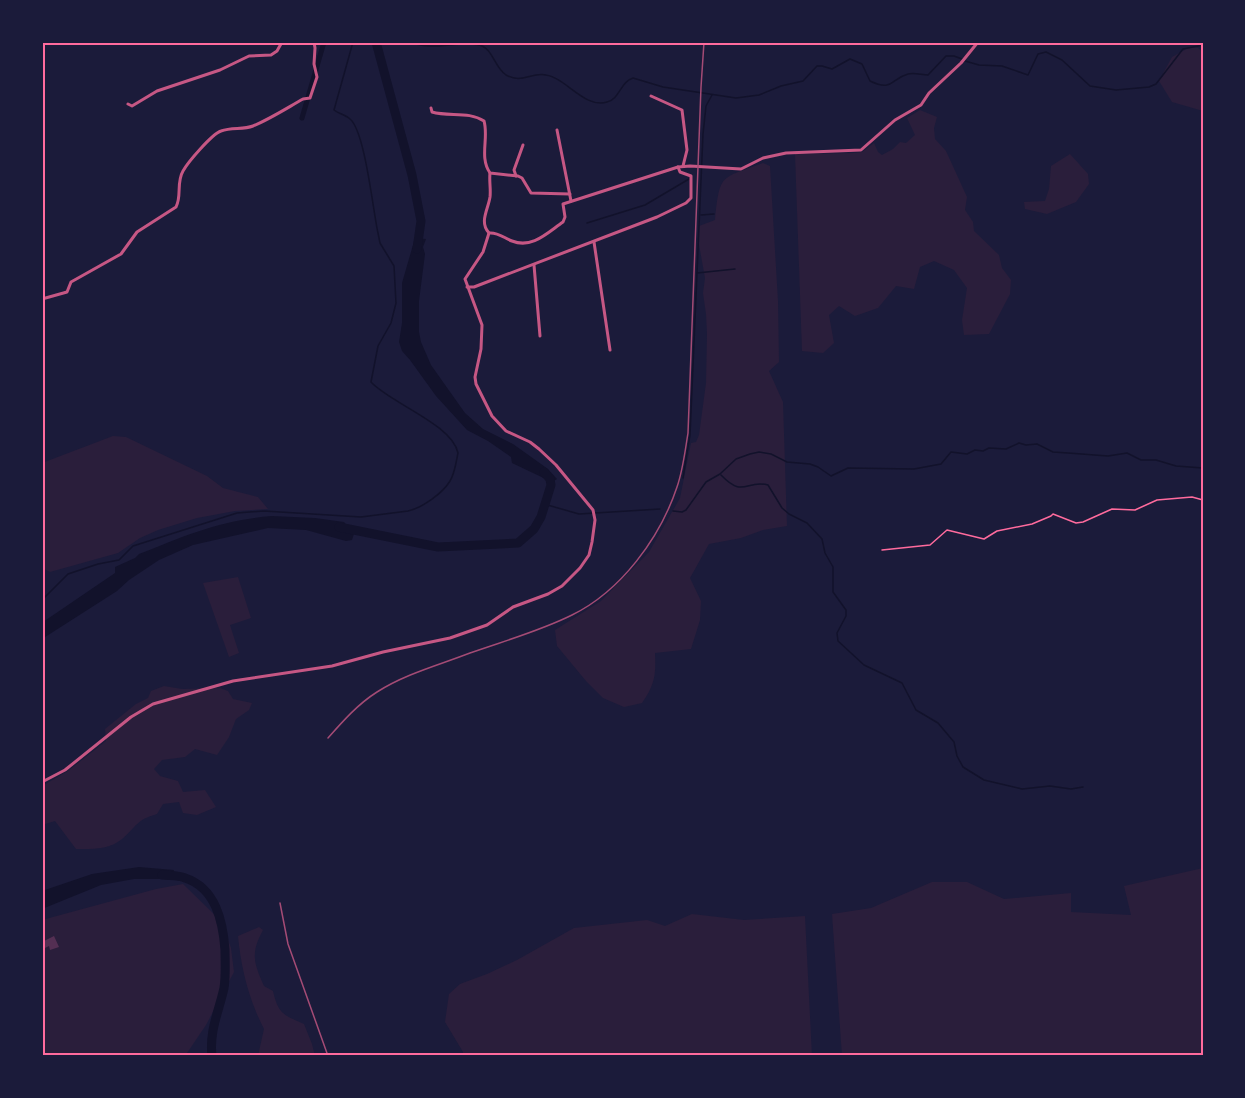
<svg xmlns="http://www.w3.org/2000/svg" width="1245" height="1098" font-family="'Noto Serif',serif">
<rect width="100%" height="100%" fill="#1b1b3a"/>
<g fill="#2a1e3b">
<polygon points="1190,47 1198,48 1203,52 1203,111 1172,102 1159,81 1172,57"/>
<polygon points="920,110 937,117 934,128 935,139 946,151 967,197 965,210 973,222 974,231 999,255 1002,268 1011,280 1010,294 989,334 964,335 962,320 967,288 954,270 934,261 920,267 914,289 896,286 878,308 855,316 839,306 829,315 834,343 823,353 802,351 795,154 853,153 862,152 874,143 878,152 882,155 893,149 900,142 906,143 915,135 907,118"/>
<polygon points="1070,154 1088,174 1089,184 1076,202 1047,214 1025,209 1024,202 1045,201 1049,189 1051,166"/>
<path d="M763 163 770 166 778 301 779 362 769 371 783 402 787 526 763 530 741 538 709 544 690 578 701 601 700 620 691 649 655 653C656 675 655 684 642 703L624 707 603 698 586 681 557 646 555 630 601 601 649 552 680 498 691 443 696 442 699 435 706 383 707 334 706 314 703 293 705 278 698 239 699 226 715 220C720 173 720 179 763 163Z"/>
<polygon points="113,436 126,437 207,476 223,488 258,497 268,509 235,511 197,518 158,530 140,538 118,553 50,572 42,568 42,463"/>
<polygon points="238,577 251,618 230,625 239,653 229,657 203,583"/>
<path d="M164 686 182 689 220 688 228 691 233 699 252 703 249 710 236 719 229 737 217 755 195 749 185 757 162 760 154 769 160 776 178 781 183 792 205 790 216 807 197 815 183 813 179 802 163 804 157 814C136 820 137 826 122 839 109 850 92 849 76 849L55 821 42 825V786L68 771 106 741 105 729 136 704 148 698 151 691Z"/>
<polygon points="1203,868 1203,1056 1092,1056 1087,1053 1062,1056 842,1056 832,914 871,908 932,882 967,882 1004,899 1071,893 1071,912 1131,915 1124,886"/>
<polygon points="183,884 221,921 231,948 234,972 206,1025 185,1056 42,1056 42,920 156,889"/>
<polygon points="692,914 744,920 805,916 812,1056 462,1056 463,1052 445,1022 449,994 460,984 487,974 517,960 574,928 647,920 665,926"/>
<path d="M259 927 263 930C250 954 254 963 264 986L273 991C278 1013 283 1015 304 1024L312 1044 315 1056H258L264 1029C249 1000 241 968 238 936Z"/>
</g>
<g fill="#12122b">
<polygon points="415,238 426,239 423,247 425,254 419,301 419,332 421,342 431,365 465,413 483,429 513,444 548,469 557,479 552,482 512,463 511,457 488,441 467,430 436,396 410,360 402,351 399,342 402,323 402,283"/>
<path d="M272 516 315 518 344 522 354 534 352 540 346 541 306 530 268 528 193 545 159 560 129 580 117 591 42 639 43 622 115 573V567L135 558 139 554C187 535 220 520 272 516Z"/>
<polygon points="139,867 174,870 172,879 134,879 101,885 42,909 42,891 92,874"/>
</g>
<g fill="none" stroke-linecap="round" stroke-linejoin="round">
<g stroke="#12122b" stroke-width="1.5">
<path d="M411 42C435 52 456 40 479 45 493 48 494 67 506 75 522 84 531 72 546 75 566 78 585 109 607 102 620 99 620 82 633 78L663 87 736 98 759 95 781 86 803 81 817 66H822L832 69 850 59 862 64 870 81C893 92 890 79 908 74 914 72 922 75 928 75L946 56H954L962 59"/>
<polyline points="965,61 979,65 1002,66 1028,75 1038,54 1046,52 1062,60 1090,86 1116,90 1149,87 1156,84 1183,49 1203,45"/>
<polyline points="701,215 714,214"/>
<polyline points="587,223 645,205 689,179"/>
<polyline points="697,273 735,269"/>
<path d="M721 475C744 499 746 479 768 485L782 508 789 514 807 523 822 539 825 553 833 567V592L846 610V616L837 633 838 641 864 665 902 683 916 710 938 723 954 742 957 756 963 767 984 780 1022 789 1050 786 1071 789 1083 787"/>
<polyline points="683,478 690,435 703,134 706,106 712,95"/>
<polyline points="544,504 579,514 660,509"/>
<polyline points="673,511 682,512 686,510 706,482 720,474 736,459 750,454 759,452 771,454 787,462 810,464 818,467 831,476 848,468 914,469 941,464 951,452 967,454 975,450 983,451 989,448 1006,449 1019,443 1026,445 1037,444 1053,452 1068,453 1108,456 1127,453 1141,460 1156,460 1176,466 1203,468"/>
<path d="M42 600 68 574 98 564 119 560 133 546 237 513 264 511 361 517 408 511C422 508 443 493 450 481 455 473 456 462 458 453 452 424 390 403 371 382L378 346 391 323 396 303 394 266 380 243 378 233C373 211 365 131 350 119 346 115 339 114 334 110L353 42"/>
</g>
<polyline stroke="#12122b" stroke-width="5" points="302,118 324,42"/>
<g stroke="#12122b" stroke-width="9">
<polyline points="376,42 412,175 421,221 417,249"/>
<polyline points="339,527 438,547 518,543 534,529 541,517 551,485 550,479 544,472"/>
<path d="M162 875C169 876 178 875 185 878 216 888 223 922 225 950 225 963 226 975 224 988 219 1011 209 1031 212 1056"/>
</g>
</g>
<polygon fill="#542f53" points="54,936 59,947 50,950 49,946 43,949 45,952 42,954 42,942"/>
<g fill="none" stroke-linecap="round" stroke-linejoin="round">
<polyline stroke="#ff6b9d" stroke-width="1.5" points="882,550 930,545 947,530 984,539 997,531 1032,524 1051,516 1053,514 1076,523 1083,522 1112,509 1135,510 1157,500 1192,497 1203,500"/>
<g stroke="#c65784" stroke-width="3">
<polyline points="322,42 328,42"/>
<polyline points="651,96 682,110 687,150 683,166"/>
<polyline points="128,104 132,106 157,91 220,70 249,56 271,55 277,51 282,42"/>
<path d="M431 108 432 112C449 117 469 111 484 121 489 138 479 157 490 173L518 176 522 178 531 193 570 194"/>
<polyline points="557,130 571,201"/>
<polyline points="516,176 514,170 523,145"/>
<path d="M489 233C479 222 488 210 490 197 491 189 489 181 490 173"/>
<polyline points="594,242 610,350"/>
<polyline points="534,265 540,336"/>
<polyline points="467,287 474,287 657,217 686,203 691,198 691,176 680,172 678,167"/>
<path d="M42 299 67 292 71 282 121 254 137 232 176 207C182 196 176 183 183 171 188 162 212 134 221 131 232 127 243 130 253 126 270 119 287 108 303 99L310 98 317 77 314 64 315 48 314 42"/>
<path d="M42 782 65 770 131 717 153 704 233 681 332 666 383 652 450 638 487 625 513 607 548 594 562 586 580 568 589 555 592 542 595 520 593 510 556 465 539 449 530 442 506 431 492 416 476 384 475 377 481 349 482 325 465 279 483 252 489 233C498 232 504 238 512 241 532 249 547 233 563 222L565 217 563 204 678 167 690 166 741 169 763 158 786 153 861 150 895 120 921 105 929 93 961 63 978 42"/>
</g>
<g stroke="#a44b75" stroke-width="1.5">
<path d="M328 738C343 721 358 704 377 692 405 674 439 665 470 653 504 641 540 631 572 615 621 591 660 538 677 487 683 470 685 451 688 433L701 87 704 42"/>
<polyline points="280,903 288,944 328,1056"/>
</g>
</g>
<rect width="1245" height="1098" fill="none" stroke="#1b1b3a" stroke-width="87"/>
<rect x="44" y="44" width="1158" height="1010" fill="none" stroke="#ff6b9d" stroke-width="2"/>
</svg>
